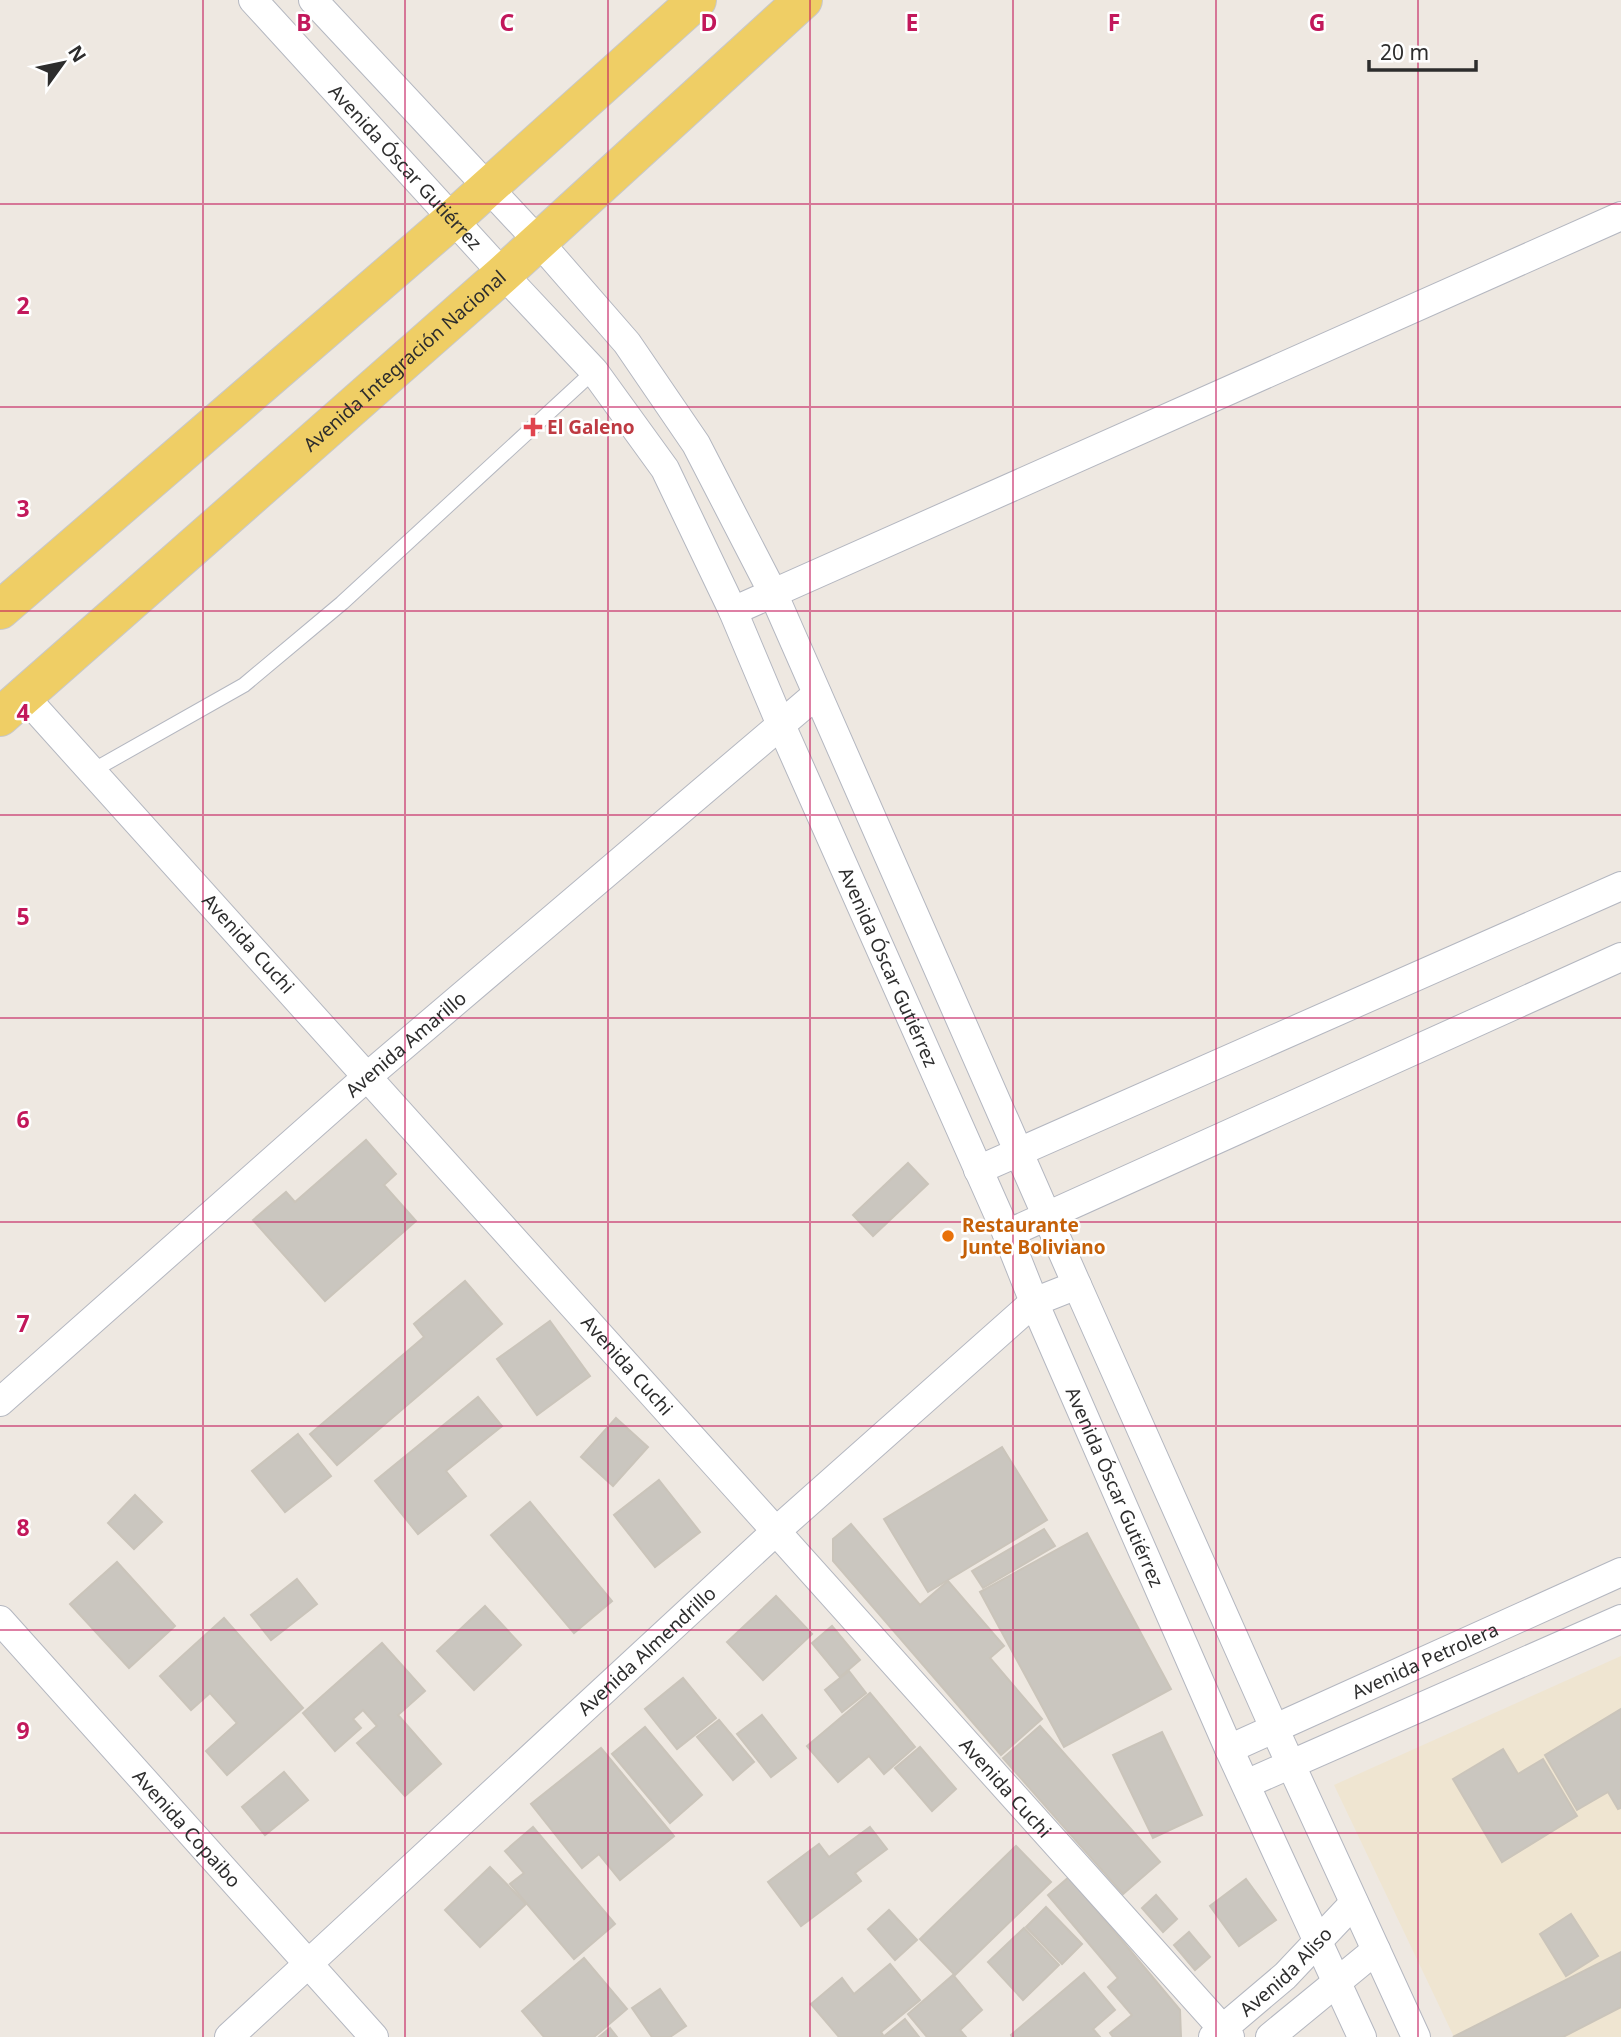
<svg xmlns="http://www.w3.org/2000/svg" width="1621" height="2037" font-family="'Noto Sans',sans-serif">
<rect width="100%" height="100%" fill="#eee8e1"/>
<polygon fill="#efe5d1" points="1621,1656 1621,2037 1454,2037 1334,1785"/>
<g fill="#cac6bf" stroke="#cac4ba" stroke-width="2">
<polygon points="366,1140 396,1174 384,1185 416,1221 325,1301 253,1220 286,1192 295,1202"/>
<polygon points="908,1163 928,1184 873,1236 853,1215"/>
<polygon points="465,1281 502,1324 337,1465 310,1434 424,1337 414,1324"/>
<polygon points="550,1321 590,1376 537,1415 497,1359"/>
<polygon points="478,1397 502,1426 446,1471 466,1496 418,1534 375,1481"/>
<polygon points="616,1418 648,1447 613,1486 581,1457"/>
<polygon points="298,1434 331,1476 285,1512 252,1471"/>
<polygon points="1002,1447 1047,1520 928,1592 884,1519"/>
<polygon points="659,1480 700,1532 655,1567 614,1515"/>
<polygon points="135,1495 162,1522 134,1549 108,1523"/>
<polygon points="530,1502 612,1601 574,1633 491,1535"/>
<polygon points="851,1524 920,1605 948,1581 1004,1646 990,1658 1042,1719 1001,1755 833,1561 833,1539"/>
<polygon points="1044,1529 1055,1546 983,1588 972,1571"/>
<polygon points="1087,1533 1171,1689 1064,1747 980,1592"/>
<polygon points="117,1562 175,1626 129,1668 70,1604"/>
<polygon points="297,1579 317,1604 271,1640 251,1615"/>
<polygon points="776,1596 812,1634 763,1680 727,1642"/>
<polygon points="485,1606 521,1645 474,1690 437,1651"/>
<polygon points="224,1618 303,1708 227,1775 206,1751 237,1723 210,1693 191,1710 160,1676"/>
<polygon points="832,1626 860,1660 840,1677 812,1643"/>
<polygon points="382,1643 425,1691 398,1715 441,1764 405,1796 357,1743 377,1726 363,1710 353,1719 361,1728 335,1751 303,1713"/>
<polygon points="849,1671 866,1693 842,1712 825,1690"/>
<polygon points="683,1678 716,1718 677,1749 645,1709"/>
<polygon points="870,1693 915,1747 884,1774 869,1756 838,1782 807,1746"/>
<polygon points="1621,1709 1621,1808 1618,1809 1608,1792 1577,1810 1545,1755"/>
<polygon points="762,1715 796,1758 771,1777 737,1734"/>
<polygon points="719,1720 754,1762 733,1780 697,1737"/>
<polygon points="1040,1726 1160,1862 1123,1894 1003,1758"/>
<polygon points="645,1727 702,1795 670,1823 612,1754"/>
<polygon points="1162,1732 1202,1815 1153,1838 1113,1755"/>
<polygon points="920,1747 956,1789 932,1811 895,1768"/>
<polygon points="601,1748 674,1836 620,1880 599,1854 582,1868 531,1804"/>
<polygon points="1503,1749 1518,1774 1543,1759 1577,1816 1502,1862 1453,1779"/>
<polygon points="284,1772 308,1800 265,1835 242,1807"/>
<polygon points="533,1827 615,1924 574,1959 510,1884 524,1873 505,1851"/>
<polygon points="870,1827 887,1849 855,1873 861,1881 801,1926 768,1882 819,1844 829,1857"/>
<polygon points="1016,1846 1051,1882 955,1975 920,1939"/>
<polygon points="490,1867 526,1904 480,1947 445,1910"/>
<polygon points="1069,1877 1180,2010 1181,2037 1113,2037 1110,2033 1132,2015 1108,1987 1118,1978 1048,1895"/>
<polygon points="1246,1879 1276,1920 1239,1946 1210,1906"/>
<polygon points="1156,1895 1177,1919 1163,1932 1142,1908"/>
<polygon points="1046,1907 1082,1944 1062,1964 1026,1927"/>
<polygon points="889,1910 917,1940 895,1960 868,1929"/>
<polygon points="1571,1914 1598,1956 1566,1976 1540,1934"/>
<polygon points="1024,1928 1059,1965 1023,2000 988,1962"/>
<polygon points="1189,1932 1210,1957 1195,1970 1174,1945"/>
<polygon points="1621,1952 1621,2007 1563,2037 1453,2037"/>
<polygon points="584,1958 627,2009 594,2037 544,2037 522,2011"/>
<polygon points="890,1964 920,2000 881,2032 883,2035 881,2037 839,2037 811,2004 842,1978 854,1994"/>
<polygon points="1084,1973 1115,2010 1093,2029 1100,2037 1012,2037 1011,2035"/>
<polygon points="953,1975 982,2010 960,2030 966,2037 927,2037 908,2014"/>
<polygon points="660,1989 686,2026 670,2037 652,2037 632,2008"/>
<polygon points="905,2019 919,2037 883,2037"/>
<polygon points="610,2028 617,2037 599,2037"/>
</g>
<g fill="none" stroke-linecap="round" stroke-linejoin="round">
<defs>
<polyline id="lane" points="92,771 244,685 342,603 594,371"/>
<g id="street">
<path id="s1" d="M253 0 503 274 594 371 665 469 733 611 781 725 1007 1234 1034 1302 1229 1749 1362 2037"/>
<polyline points="313,0 539,242 627,343 696,444 773,593 1077,1285 1275,1730 1416,2037"/>
<polyline points="733,611 1621,216"/>
<path id="s2" d="M24 696C429 1140 827 1591 1230 2037"/>
<polyline points="978,1170 1621,886"/>
<polyline points="1007,1234 1621,957"/>
<path id="s3" d="M0 1402 368 1076 817 694"/>
<path id="s4" d="M0 1620 374 2037"/>
<path id="s5" d="M1229 1749 1621 1572"/>
<polyline points="1246,1784 1621,1619"/>
<path id="s6" d="M229 2037 775 1532 1034 1302 1077 1285"/>
<path id="s7" d="M1213 2037 1285 1976 1354 1903"/>
<polyline points="1270,2037 1376,1950"/>
</g>
<g id="primary">
<polyline points="0,610 453,219 697,0"/>
<path id="s8" d="M0 717 503 274 803 0"/>
</g>
</defs>
<use href="#lane" stroke="#b4b7c0" stroke-width="16"/>
<use href="#street" stroke="#b4b7c0" stroke-width="30"/>
<use href="#primary" stroke="#c8c8c8" stroke-width="40"/>
<use href="#lane" stroke="#fff" stroke-width="14"/>
<use href="#street" stroke="#fff" stroke-width="28"/>
<use href="#primary" stroke="#efce65" stroke-width="38"/>
</g>
<path fill="none" stroke="#c2185b" stroke-width="2" stroke-opacity="0.55" d="M203 0V2037M405 0V2037M608 0V2037M810 0V2037M1013 0V2037M1216 0V2037M1418 0V2037M0 204H1621M0 407H1621M0 611H1621M0 815H1621M0 1018H1621M0 1222H1621M0 1426H1621M0 1630H1621M0 1833H1621"/>
<path fill="#e0444e" stroke="#fff" stroke-width="2.5" d="M529.5 416.5h7v7h7v7h-7v7h-7v-7h-7v-7h7z"/>
<circle fill="#e8710a" stroke="#fff" stroke-width="2.5" cx="948" cy="1236" r="7"/>
<g text-anchor="middle" stroke-width="5" stroke-linejoin="round" paint-order="stroke">
<g font-size="19" fill="#2d2d2d" stroke="#fff">
<text dy="7" stroke="none"><textPath href="#s1" startOffset="226">Avenida Óscar Gutiérrez</textPath></text>
<text dy="7" stroke="none"><textPath href="#s8" startOffset="539">Avenida Integración Nacional</textPath></text>
<text dy="7" stroke="none"><textPath href="#s2" startOffset="334">Avenida Cuchi</textPath></text>
<text dy="7" stroke="none"><textPath href="#s1" startOffset="1171">Avenida Óscar Gutiérrez</textPath></text>
<text dy="7" stroke="none"><textPath href="#s3" startOffset="541">Avenida Amarillo</textPath></text>
<text dy="7" stroke="none"><textPath href="#s2" startOffset="901">Avenida Cuchi</textPath></text>
<text dy="7" stroke="none"><textPath href="#s1" startOffset="1738">Avenida Óscar Gutiérrez</textPath></text>
<text dy="7" stroke="none"><textPath href="#s6" startOffset="569">Avenida Almendrillo</textPath></text>
<text dy="7" stroke="none"><textPath href="#s5" startOffset="215">Avenida Petrolera</textPath></text>
<text dy="7" stroke="none"><textPath href="#s2" startOffset="1468">Avenida Cuchi</textPath></text>
<text dy="7" stroke="none"><textPath href="#s4" startOffset="280">Avenida Copaibo</textPath></text>
<text dy="7" stroke="none"><textPath href="#s7" startOffset="98">Avenida Aliso</textPath></text>
</g>
<g font-size="19" font-weight="bold" fill="#be3a42" stroke="#fff" text-anchor="start">
<text x="547" y="434">El Galeno</text>
</g>
<g font-size="19" font-weight="bold" fill="#c56008" stroke="#fff" text-anchor="start">
<text x="962" y="1232">Restaurante<tspan x="962" dy="22">Junte Boliviano</tspan></text>
</g>
</g>
<g font-size="23" text-anchor="middle" font-weight="bold" fill="#c2185b" stroke="#fff" stroke-width="5" stroke-linejoin="round" paint-order="stroke">
<text x="304" y="31">B</text>
<text x="507" y="31">C</text>
<text x="709" y="31">D</text>
<text x="912" y="31">E</text>
<text x="1114" y="31">F</text>
<text x="1317" y="31">G</text>
<text x="23" y="314">2</text>
<text x="23" y="517">3</text>
<text x="23" y="721">4</text>
<text x="23" y="925">5</text>
<text x="23" y="1128">6</text>
<text x="23" y="1332">7</text>
<text x="23" y="1536">8</text>
<text x="23" y="1739">9</text>
</g>
<g transform="translate(63 63) rotate(57)" stroke="#ffffff" stroke-width="5" paint-order="stroke">
<path d="M0-5L12 26L0 18L-12 26Z" fill="#2d2d2d"/>
<text y="-10" font-size="19" font-weight="bold" text-anchor="middle" fill="#2d2d2d">N</text>
</g>
<path d="M1369 60v10h107v-10" fill="none" stroke="#2d2d2d" stroke-width="3.5"/>
<text x="1380" y="60" font-size="21" fill="#2d2d2d" stroke="#ffffff" stroke-width="5" paint-order="stroke">20 m</text>
</svg>
